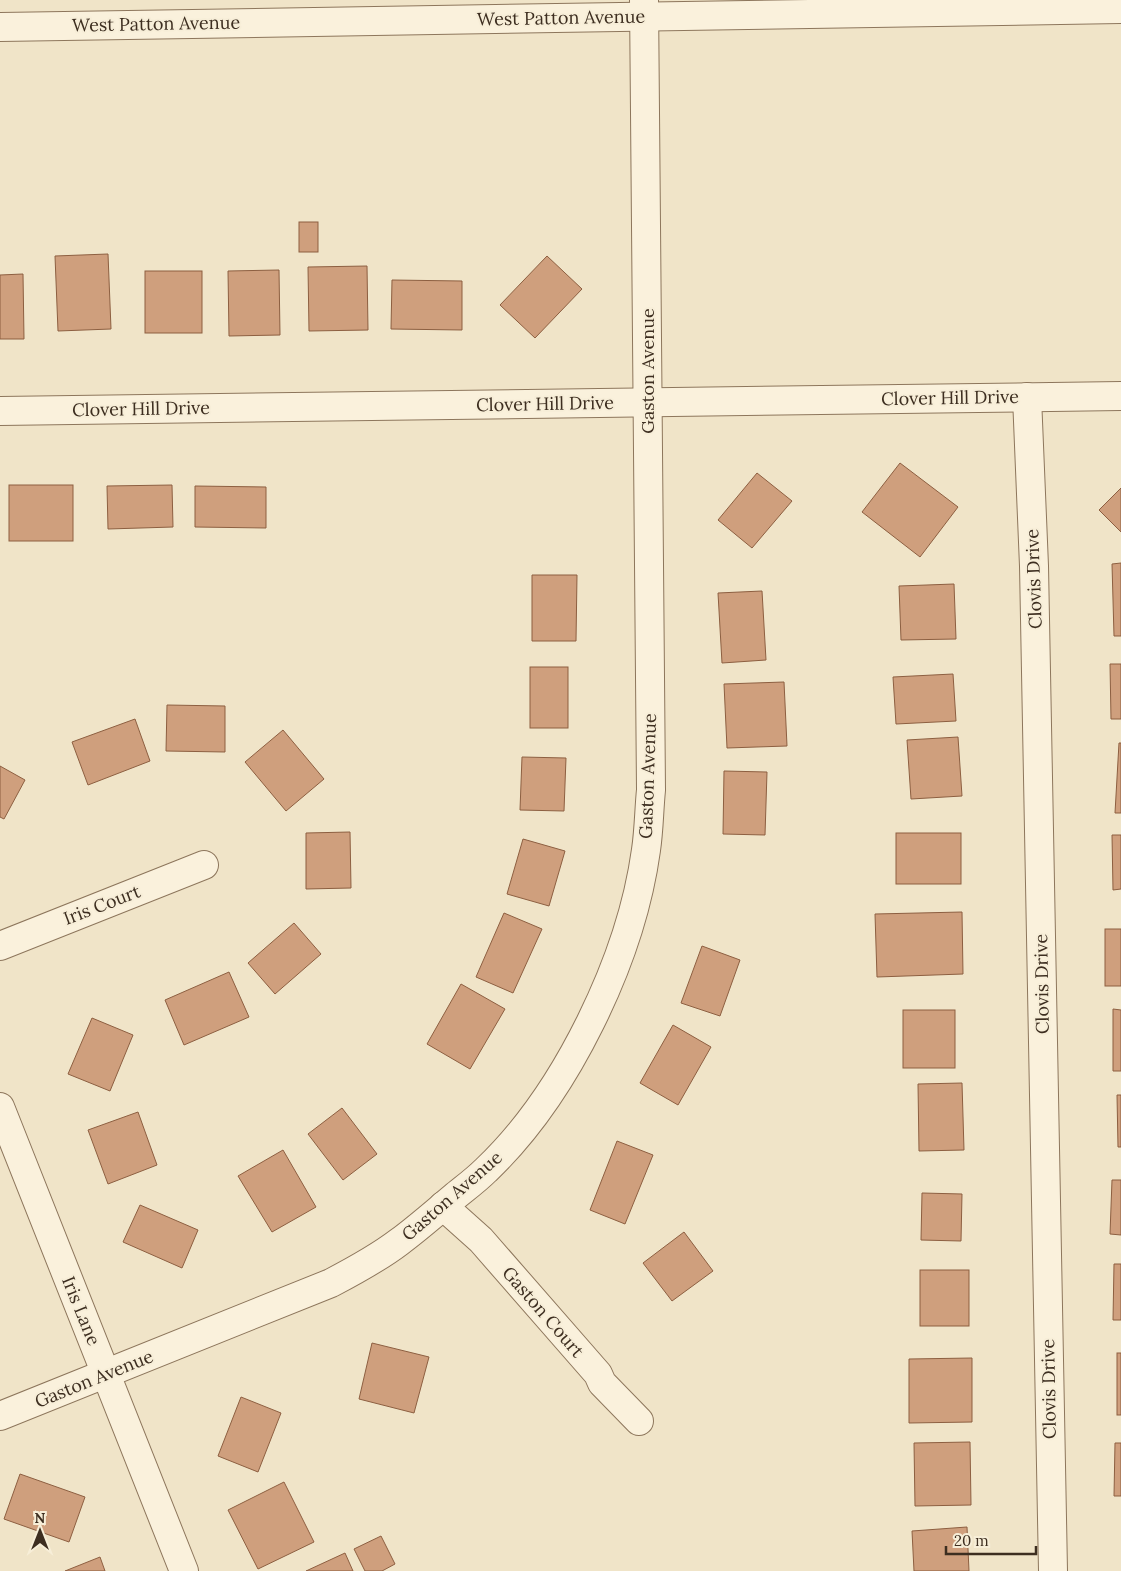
<svg xmlns="http://www.w3.org/2000/svg" width="1121" height="1571" font-family="Lora,serif">
<rect width="100%" height="100%" fill="#f0e4c8"/>
<g fill="#cf9f7d" stroke="#8d5f41">
<rect x="299" y="222" width="19" height="30"/>
<polygon points="108,254 111,329 58,331 55,256"/>
<polygon points="547,256 582,289 535,338 500,305"/>
<polygon points="367,266 368,330 309,331 308,267"/>
<polygon points="279,270 280,335 229,336 228,271"/>
<rect x="145" y="271" width="57" height="62"/>
<polygon points="23,274 24,339 0,339 0,275"/>
<polygon points="392,280 462,281 462,330 391,329"/>
<polygon points="900,463 958,507 920,557 862,512"/>
<polygon points="757,473 792,501 752,548 718,520"/>
<rect x="9" y="485" width="64" height="56"/>
<polygon points="172,485 173,527 108,529 107,486"/>
<polygon points="195,486 266,487 266,528 195,527"/>
<polygon points="1121,488 1121,532 1099,510"/>
<polygon points="1121,563 1121,636 1114,636 1112,564"/>
<polygon points="532,575 577,575 576,641 532,641"/>
<polygon points="954,584 956,639 901,640 899,586"/>
<polygon points="762,591 766,660 722,663 718,593"/>
<polygon points="1110,664 1121,664 1121,719 1111,719"/>
<rect x="530" y="667" width="38" height="61"/>
<polygon points="953,674 956,721 896,724 893,677"/>
<polygon points="784,682 787,746 727,748 724,684"/>
<polygon points="167,705 225,706 225,752 166,751"/>
<polygon points="135,719 150,761 88,785 72,742"/>
<polygon points="283,730 324,779 286,811 245,762"/>
<polygon points="958,737 962,796 911,799 907,740"/>
<polygon points="1119,743 1121,743 1121,813 1115,813"/>
<polygon points="522,757 566,758 564,811 520,810"/>
<polygon points="0,766 25,780 4,819 0,817"/>
<polygon points="724,771 767,772 765,835 723,834"/>
<polygon points="350,832 351,888 306,889 306,833"/>
<rect x="896" y="833" width="65" height="51"/>
<polygon points="1112,835 1121,835 1121,889 1113,890"/>
<polygon points="523,839 565,851 549,906 507,894"/>
<polygon points="962,912 963,974 877,977 875,914"/>
<polygon points="504,913 542,929 513,993 476,977"/>
<polygon points="294,923 321,954 275,994 248,963"/>
<rect x="1105" y="929" width="16" height="57"/>
<polygon points="702,946 740,960 720,1016 681,1003"/>
<polygon points="229,972 249,1017 184,1045 165,1000"/>
<polygon points="461,984 505,1009 470,1069 427,1044"/>
<polygon points="1113,1009 1121,1010 1121,1071 1113,1071"/>
<rect x="903" y="1010" width="52" height="58"/>
<polygon points="92,1018 133,1035 110,1091 68,1074"/>
<polygon points="673,1025 711,1047 678,1105 640,1083"/>
<polygon points="962,1083 964,1150 919,1151 918,1084"/>
<polygon points="1117,1095 1121,1095 1121,1147 1118,1147"/>
<polygon points="342,1108 377,1154 343,1180 308,1134"/>
<polygon points="138,1112 157,1165 108,1184 88,1130"/>
<polygon points="617,1141 653,1155 625,1224 590,1210"/>
<polygon points="283,1150 316,1207 272,1232 238,1176"/>
<polygon points="1112,1180 1121,1180 1121,1235 1110,1234"/>
<polygon points="922,1193 962,1194 961,1241 921,1240"/>
<polygon points="140,1205 198,1230 182,1268 123,1242"/>
<polygon points="684,1232 713,1271 672,1301 643,1263"/>
<polygon points="1114,1264 1121,1264 1121,1320 1113,1320"/>
<rect x="920" y="1270" width="49" height="56"/>
<polygon points="372,1343 429,1357 414,1413 359,1399"/>
<rect x="1117" y="1353" width="4" height="62"/>
<polygon points="972,1358 972,1422 909,1423 909,1359"/>
<polygon points="241,1397 281,1413 258,1472 218,1456"/>
<polygon points="970,1442 971,1505 915,1506 914,1443"/>
<polygon points="1115,1443 1121,1443 1121,1496 1114,1496"/>
<polygon points="20,1474 85,1497 69,1542 4,1519"/>
<polygon points="284,1482 314,1542 258,1569 228,1510"/>
<polygon points="967,1527 969,1571 914,1571 912,1531"/>
<polygon points="381,1536 395,1564 382,1571 365,1571 354,1549"/>
<polygon points="345,1553 353,1571 306,1571"/>
<polygon points="100,1557 105,1571 65,1571"/>
</g>
<g fill="none" stroke-linecap="round" stroke-linejoin="round">
<defs>
<g id="minor">
<polyline points="1027,397 1034,566 1053,1571"/>
<polyline points="0,411 1121,396"/>
<polyline points="0,946 204,865"/>
<polyline points="0,1107 184,1571"/>
<polyline points="443,1206 481,1240 598,1374 602,1383 639,1421"/>
<path d="M0 1416 331 1283C354 1271 378 1258 399 1242 418 1228 436 1212 454 1197 465 1188 476 1180 486 1170 566 1094 631 959 646 850 649 830 649 810 651 790L644 0"/>
</g>
<polyline id="tertiary" points="0,27 1121,9"/>
</defs>
<use href="#minor" stroke="#8d765c" stroke-width="30"/>
<use href="#tertiary" stroke="#8d765c" stroke-width="30"/>
<use href="#minor" stroke="#faf1dc" stroke-width="28"/>
<use href="#tertiary" stroke="#faf1dc" stroke-width="28"/>
</g>
<g text-anchor="middle" stroke-width="4" stroke-linejoin="round" paint-order="stroke">
<g font-size="18" fill="#3d2e20" stroke="#f7eed8">
<text transform="translate(561 18) rotate(-1)" y="6">West Patton Avenue</text>
<text transform="translate(156 24) rotate(-1)" y="6">West Patton Avenue</text>
<text transform="translate(648 371) rotate(-90)" y="6">Gaston Avenue</text>
<text transform="translate(950 398) rotate(-1)" y="6">Clover Hill Drive</text>
<text transform="translate(545 404) rotate(-1)" y="6">Clover Hill Drive</text>
<text transform="translate(141 409) rotate(-1)" y="6">Clover Hill Drive</text>
<text transform="translate(1034 579) rotate(-92)" y="6">Clovis Drive</text>
<text transform="translate(648 776) rotate(-88)" y="6">Gaston Avenue</text>
<text transform="translate(102 905) rotate(-21)" y="6">Iris Court</text>
<text transform="translate(1042 984) rotate(-91)" y="6">Clovis Drive</text>
<text transform="translate(452 1196) rotate(-41)" y="6">Gaston Avenue</text>
<text transform="translate(81 1311) rotate(68)" y="6">Iris Lane</text>
<text transform="translate(543 1312) rotate(49)" y="6">Gaston Court</text>
<text transform="translate(94 1379) rotate(-22)" y="6">Gaston Avenue</text>
<text transform="translate(1049 1389) rotate(-91)" y="6">Clovis Drive</text>
</g>
</g>
<g transform="translate(40 1531)" stroke="#f7eed8" stroke-width="4" paint-order="stroke">
<path d="M0-4L9 19L0 12L-9 19Z" fill="#3d2e20"/>
<text y="-8" font-size="14" font-weight="bold" text-anchor="middle" fill="#3d2e20">N</text>
</g>
<path d="M946 1546v8h90v-8" fill="none" stroke="#3d2e20" stroke-width="2.5"/>
<text x="954" y="1546" font-size="15" fill="#3d2e20" stroke="#f7eed8" stroke-width="4" paint-order="stroke">20 m</text>
</svg>
